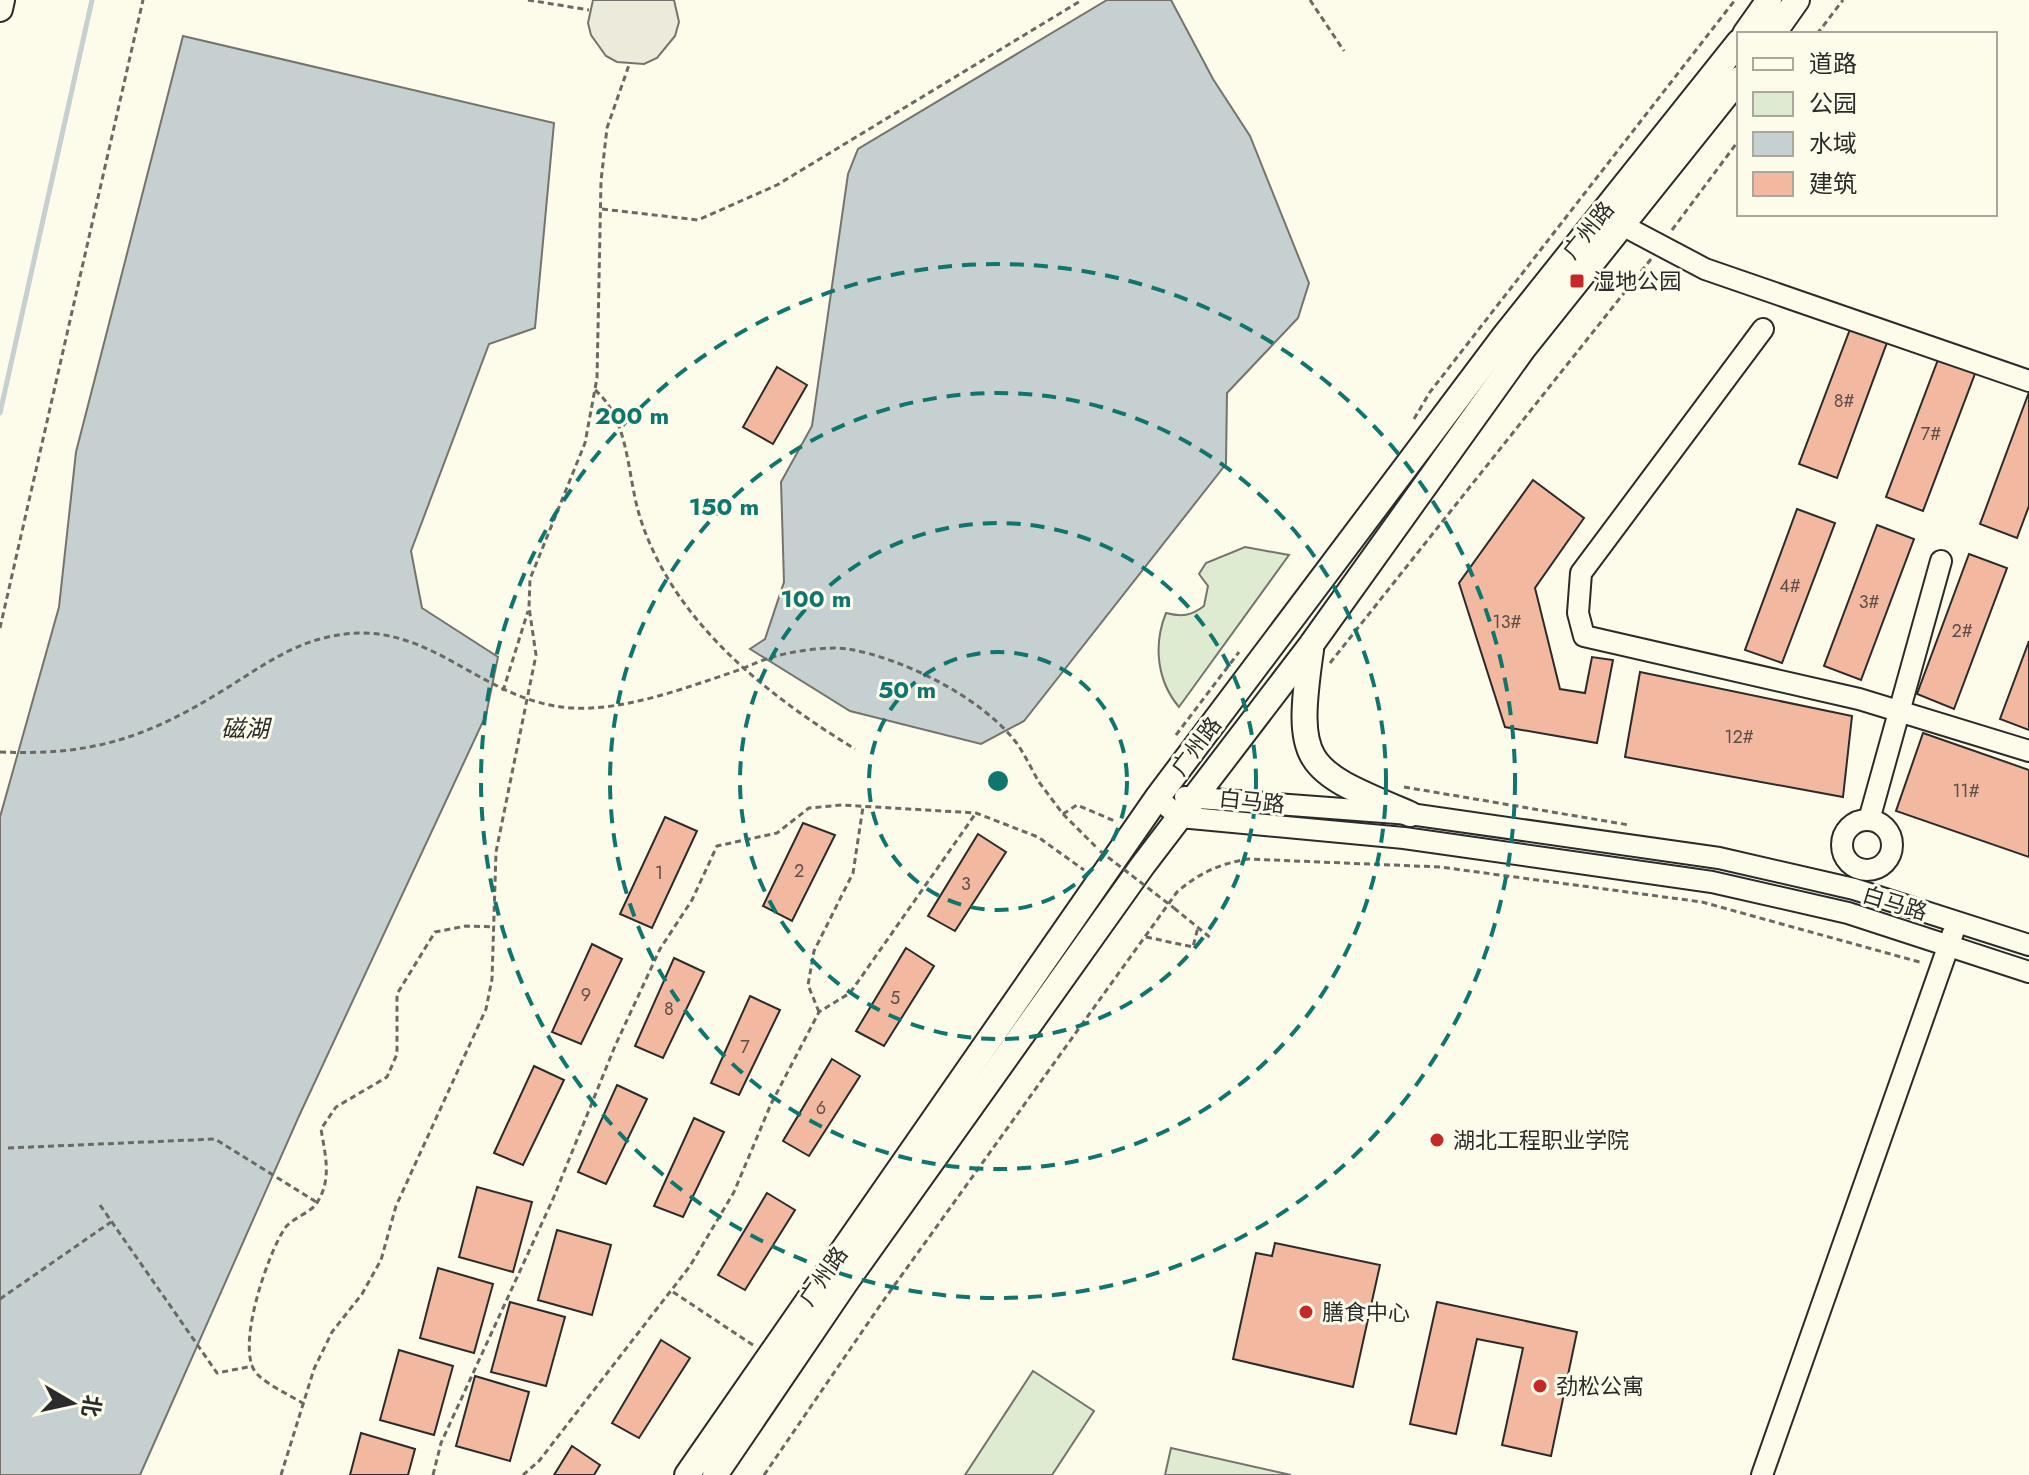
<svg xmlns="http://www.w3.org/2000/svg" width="2029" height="1475" font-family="Jost,'Noto Sans SC',sans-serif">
<rect width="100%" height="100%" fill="#fdfbea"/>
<g fill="#deebd1" stroke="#74746e" stroke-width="2">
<path d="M1245 547 1289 555 1179 707C1157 681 1153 645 1166 613 1182 617 1191 616 1204 606L1208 586 1199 574 1206 563Z"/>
<polygon points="1033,1371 1094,1411 1052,1475 965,1475"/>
<polygon points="1171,1448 1291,1475 1165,1475"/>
</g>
<polygon fill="#eceadb" stroke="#74746e" stroke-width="2" points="593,0 674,0 679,22 675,36 657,58 644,64 617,62 606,56 591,35 588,23"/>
<g fill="#c7d0d0" stroke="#74746e" stroke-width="2">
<polygon points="1107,0 1171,0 1213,79 1250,136 1309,283 1298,318 1227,393 1226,464 1024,721 981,744 850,711 750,649 765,639 784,582 781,482 812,426 848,174 858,149"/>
<polygon points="183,36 554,123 535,328 489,344 411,551 422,608 498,657 486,715 299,1116 140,1475 0,1475 0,817 59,607 76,452"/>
</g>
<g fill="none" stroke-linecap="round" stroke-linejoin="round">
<polyline stroke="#c7d0d0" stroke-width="5" points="0,413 92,0"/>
</g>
<g fill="#f2b8a0" stroke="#2b2b2b" stroke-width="2">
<polygon points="1852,324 1889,337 1837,478 1799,464"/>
<polygon points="1939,357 1976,371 1923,511 1886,497"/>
<polygon points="777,367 807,385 773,444 743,427"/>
<polygon points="2029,392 2029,506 2017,538 1980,524"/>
<polygon points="1533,480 1584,518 1535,588 1560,689 1585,693 1592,657 1613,660 1597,743 1505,727 1459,583"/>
<polygon points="1797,509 1835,523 1782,663 1745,650"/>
<polygon points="1877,525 1914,539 1861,680 1824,666"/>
<polygon points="1969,554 2007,568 1954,709 1917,694"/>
<polygon points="2029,641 2029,730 2000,719"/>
<polygon points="1640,672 1852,716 1843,797 1625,757"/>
<polygon points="1923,733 2029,770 2029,857 1896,811"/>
<polygon points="665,817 697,831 652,928 620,914"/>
<polygon points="803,823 835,835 792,921 763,906"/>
<polygon points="978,834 1006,852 955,931 928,916"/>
<polygon points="592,944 622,959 581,1044 552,1032"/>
<polygon points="906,948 934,966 884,1046 856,1031"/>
<polygon points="674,958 704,972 663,1058 635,1046"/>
<polygon points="750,996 780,1010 739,1095 711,1083"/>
<polygon points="832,1059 860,1076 809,1156 783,1141"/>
<polygon points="534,1066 564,1080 523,1165 494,1153"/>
<polygon points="617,1085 647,1099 606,1184 578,1172"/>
<polygon points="694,1118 724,1132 683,1217 654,1206"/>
<polygon points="477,1187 532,1202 513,1272 459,1257"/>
<polygon points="767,1193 795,1210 745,1290 718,1275"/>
<polygon points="557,1230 611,1245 592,1315 538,1300"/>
<polygon points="1275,1243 1380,1265 1353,1387 1233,1359 1256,1253 1272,1256"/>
<polygon points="438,1268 493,1284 474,1353 420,1338"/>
<polygon points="510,1302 565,1317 546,1386 491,1372"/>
<polygon points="1437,1302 1577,1332 1551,1456 1502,1445 1523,1348 1477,1339 1456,1434 1410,1424"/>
<polygon points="661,1340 690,1358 639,1438 612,1423"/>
<polygon points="399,1350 453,1366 434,1435 380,1420"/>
<polygon points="475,1376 529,1392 510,1461 456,1446"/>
<polygon points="361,1433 415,1449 408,1475 350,1475"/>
<polygon points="572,1446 600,1465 594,1475 554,1475"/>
</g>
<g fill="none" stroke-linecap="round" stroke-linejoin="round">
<defs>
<g id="minor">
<polyline points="1622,225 1705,269 2029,381"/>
<polyline points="1763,329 1581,573 1578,613 1584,636 1859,699 2029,751"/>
<polyline points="1185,797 1410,814 1719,858 1854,889 2029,945"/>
<polyline points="1157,798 1180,817 1404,838 1712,882 1848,913 2029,972"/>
<polyline points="1869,820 1941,561"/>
<circle cx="1867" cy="845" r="25"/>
<polyline points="1762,1475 1953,933"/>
</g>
<g id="major">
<polyline points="0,9 2,0"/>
<polyline points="1745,34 1769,0"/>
<polyline points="1773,34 1797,0"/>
<path d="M1311 650C1294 768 1305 769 1410 814"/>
<polyline points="687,1475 1157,798 1505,335 1739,42"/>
<polyline points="715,1475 846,1282 1143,865 1311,645 1523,349 1739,79"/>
</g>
</defs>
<use href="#minor" stroke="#2b2b2b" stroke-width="24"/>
<use href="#major" stroke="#2b2b2b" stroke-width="28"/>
<g stroke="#6a6964" stroke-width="3" stroke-dasharray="6 4" stroke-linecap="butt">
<polyline points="528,0 589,10"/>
<polyline points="1310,0 1344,51"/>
<polyline points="1817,34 1843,0"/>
<polyline points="602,209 698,220 777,185 1082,0"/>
<polyline points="1672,230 1739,140"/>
<path d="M595 390C629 419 627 473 639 514 671 620 765 694 855 749"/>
<polyline points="1414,419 1430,392 1735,0"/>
<polyline points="0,628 143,0"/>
<polyline points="1330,663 1651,259"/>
<polyline points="503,691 528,611"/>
<polyline points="1176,735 1239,652"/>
<polyline points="1039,782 1063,814 1097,848"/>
<polyline points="1404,787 1629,825"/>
<polyline points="1063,814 1077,805 1117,822"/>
<polyline points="1174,908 1212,939"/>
<polyline points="1146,937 1193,947 1198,927"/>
<polyline points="819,1012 808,985 814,951 853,873 863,807"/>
<polyline points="8,1148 215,1139 318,1203"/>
<polyline points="100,1205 217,1373 253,1366"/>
<polyline points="673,1292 753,1345"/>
<polyline points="0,1299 111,1222"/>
<path d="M304 1404C290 1395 269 1386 257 1374 234 1350 268 1253 285 1228 293 1217 312 1213 318 1201 332 1178 325 1154 321 1129L336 1107 387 1077 397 1054V994L435 932 466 926 495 927"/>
<polyline points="281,1475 314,1369 332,1332 362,1294 381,1260 396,1206 486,1009 492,979 496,852 536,655 529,607 530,579 585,443 597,378 601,181 607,128 629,65"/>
<polyline points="433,1475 441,1443 553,1199 615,1046 660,949 692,900 717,846 777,833 809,808 842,805 976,813 1038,837 1084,870"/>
<polyline points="523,1475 539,1461 690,1266 734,1192 771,1104 819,1012 850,993 976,813"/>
<path d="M764 1475 881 1304 1177 892C1199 873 1219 864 1248 859L1440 867 1702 902 1923 963"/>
</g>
<use href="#minor" stroke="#fdfbea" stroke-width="20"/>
<use href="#major" stroke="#fdfbea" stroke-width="24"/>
<g stroke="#6a6964" stroke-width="3" stroke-dasharray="6 4" stroke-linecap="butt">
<path d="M0 752C91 756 146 738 222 691 255 671 286 647 324 638 427 611 476 702 572 708 622 711 683 689 730 673 746 668 760 660 776 656 795 651 828 646 848 649 903 658 985 699 1018 745 1026 757 1032 770 1039 782"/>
<polyline points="1100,851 1174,908"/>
</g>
</g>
<g fill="none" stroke="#0f766e" stroke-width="4" stroke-dasharray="14 10">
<circle cx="998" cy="781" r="129"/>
<circle cx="998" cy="781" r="258"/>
<circle cx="998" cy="781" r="388"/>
<circle cx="998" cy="781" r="517"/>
</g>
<g fill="#c62828" stroke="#fdfbea" stroke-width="3">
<rect x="1569" y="273" width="16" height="16" rx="4"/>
<circle cx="1437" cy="1140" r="8"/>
<circle cx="1306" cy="1312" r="8"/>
<circle cx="1540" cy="1386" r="8"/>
</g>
<g text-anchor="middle" stroke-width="6" stroke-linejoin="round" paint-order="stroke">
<g font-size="18" fill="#5d4e48">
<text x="1844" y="407">8#</text>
<text x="1931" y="440">7#</text>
<text x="1790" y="592">4#</text>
<text x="1869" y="608">3#</text>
<text x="1507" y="628">13#</text>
<text x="1962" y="637">2#</text>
<text x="1739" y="743">12#</text>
<text x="1966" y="797">11#</text>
<text x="799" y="877">2</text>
<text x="659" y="879">1</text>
<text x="966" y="890">3</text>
<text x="586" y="1001">9</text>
<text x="895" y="1004">5</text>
<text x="669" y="1015">8</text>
<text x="745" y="1053">7</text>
<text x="821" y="1114">6</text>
</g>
<g font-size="22" fill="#2b2b2b" stroke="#fdfbea">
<text transform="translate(1588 230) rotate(-51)" y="8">广州路</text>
<text transform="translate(1196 746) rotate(-53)" y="8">广州路</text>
<text transform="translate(1252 801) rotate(6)" y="8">白马路</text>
<text transform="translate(1895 903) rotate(17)" y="8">白马路</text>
<text transform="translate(823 1276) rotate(-55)" y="8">广州路</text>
</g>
<g font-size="22" fill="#2b2b2b" stroke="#fdfbea" text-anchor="start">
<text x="1593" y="289">湿地公园</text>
<text x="1453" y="1148">湖北工程职业学院</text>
<text x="1322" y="1320">膳食中心</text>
<text x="1556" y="1394">劲松公寓</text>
</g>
<g font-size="24" font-style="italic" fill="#2b2b2b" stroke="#fdfbea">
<text x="245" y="737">磁湖</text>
</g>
</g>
<circle cx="998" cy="781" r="12" fill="#0f766e" stroke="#fdfbea" stroke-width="4"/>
<g font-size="24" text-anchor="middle" font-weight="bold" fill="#0f766e" stroke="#fdfbea" stroke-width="6" stroke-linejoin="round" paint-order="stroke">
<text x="632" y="424">200 m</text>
<text x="724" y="515">150 m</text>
<text x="816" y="607">100 m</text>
<text x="907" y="698">50 m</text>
</g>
<rect x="1737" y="32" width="260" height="184" fill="#fdfbea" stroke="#a9a89e" stroke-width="2"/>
<rect x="1753" y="58" width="40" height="12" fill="#fdfbea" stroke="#a9a89e" stroke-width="2"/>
<text x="1809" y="72" font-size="24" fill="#2b2b2b">道路</text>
<rect x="1753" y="92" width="40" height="24" fill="#deebd1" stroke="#a9a89e" stroke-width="2"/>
<text x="1809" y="112" font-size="24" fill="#2b2b2b">公园</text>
<rect x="1753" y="132" width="40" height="24" fill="#c7d0d0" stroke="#a9a89e" stroke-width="2"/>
<text x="1809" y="152" font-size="24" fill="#2b2b2b">水域</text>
<rect x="1753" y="172" width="40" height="24" fill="#f2b8a0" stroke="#a9a89e" stroke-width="2"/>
<text x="1809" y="192" font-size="24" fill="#2b2b2b">建筑</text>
<g transform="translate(72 1403) rotate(99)" stroke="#fdfbea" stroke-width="6" paint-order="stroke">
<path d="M0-6L14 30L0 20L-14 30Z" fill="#2b2b2b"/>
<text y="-12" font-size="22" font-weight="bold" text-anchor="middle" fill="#2b2b2b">北</text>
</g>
</svg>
